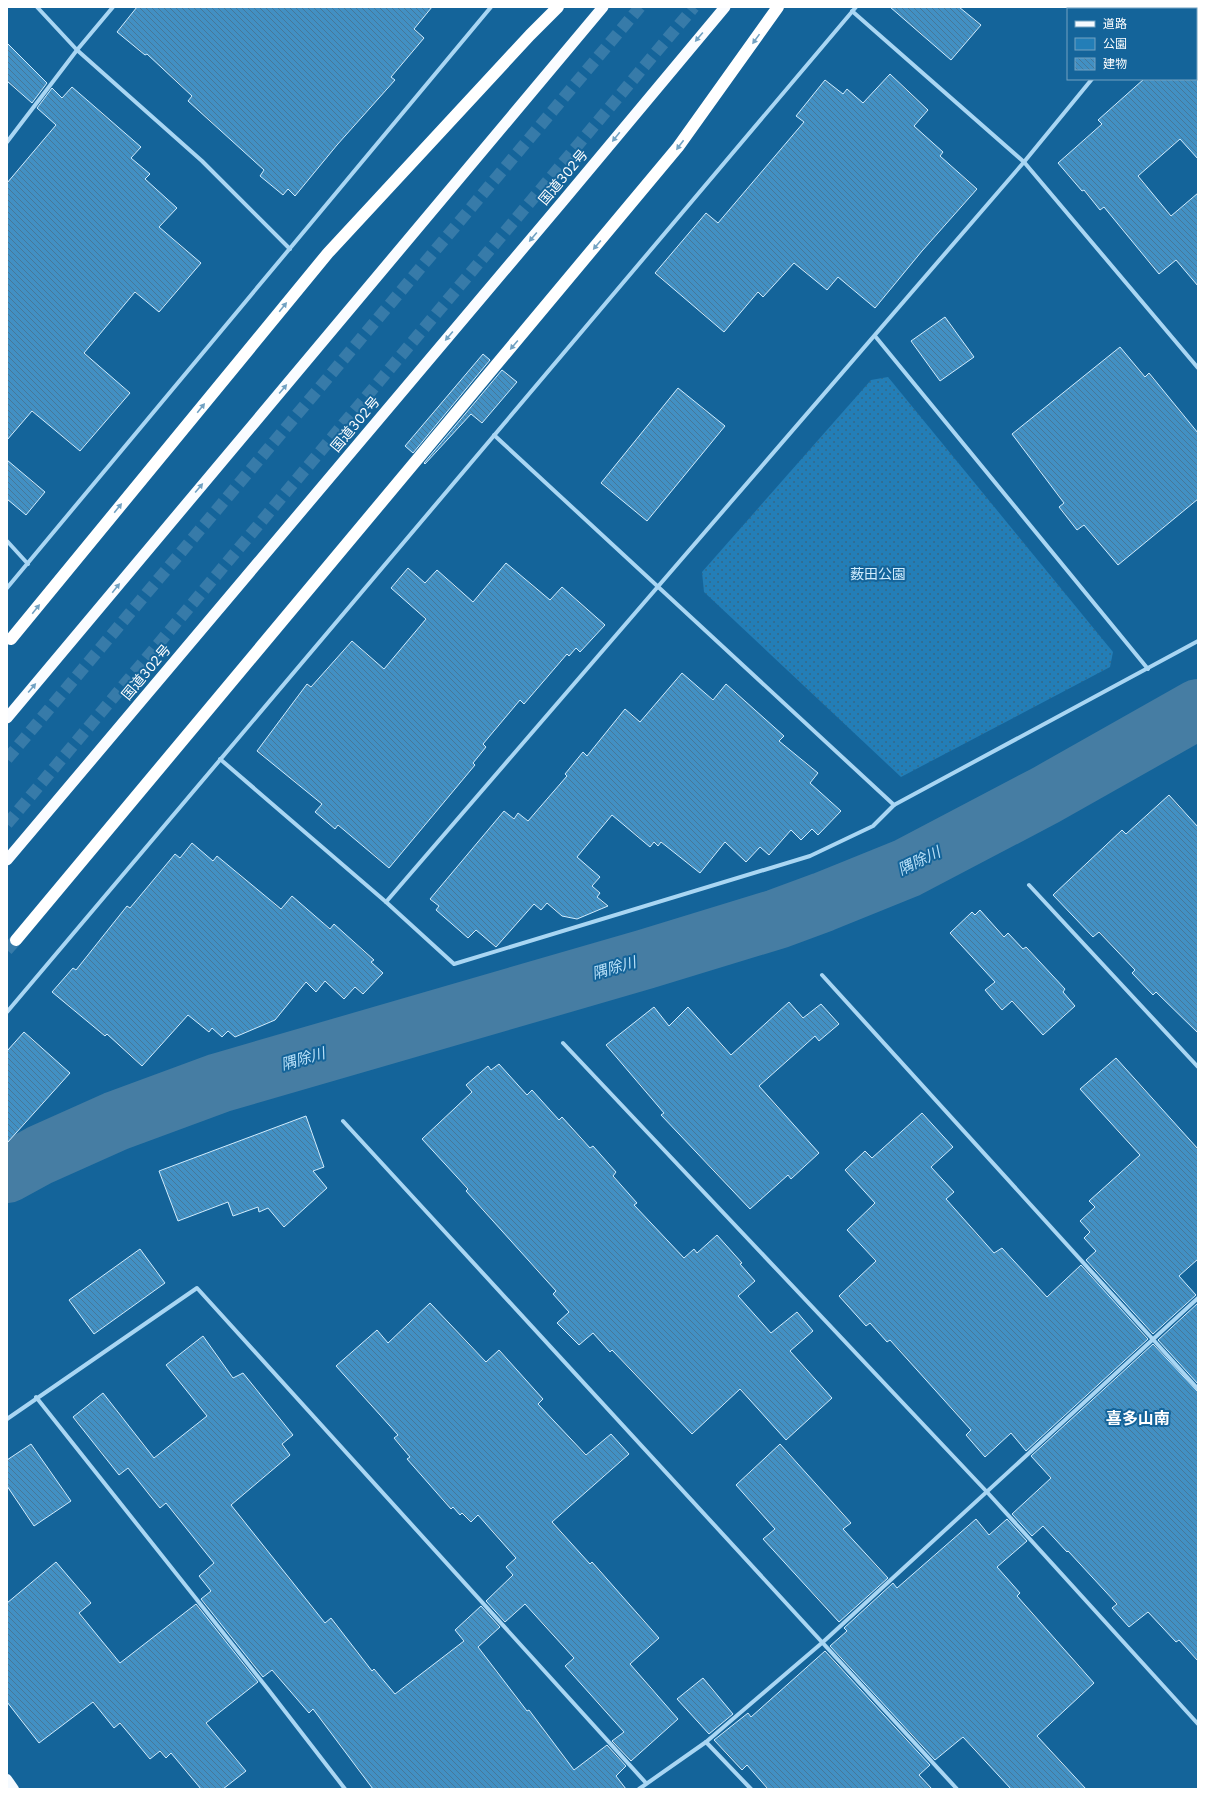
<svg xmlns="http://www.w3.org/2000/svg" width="1205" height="1796" font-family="'IBM Plex Sans','Noto Sans JP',sans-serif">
<defs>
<pattern id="green-dots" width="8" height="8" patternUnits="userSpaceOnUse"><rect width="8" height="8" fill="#237eb7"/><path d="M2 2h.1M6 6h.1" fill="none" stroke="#356887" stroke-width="1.8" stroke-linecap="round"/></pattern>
<pattern id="building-back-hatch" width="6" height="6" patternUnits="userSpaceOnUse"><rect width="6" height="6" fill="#4290c3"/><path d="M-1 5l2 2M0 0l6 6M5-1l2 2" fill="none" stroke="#467899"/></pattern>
</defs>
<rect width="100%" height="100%" fill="#14649a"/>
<polygon fill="url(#green-dots)" points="888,377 1113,652 1110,667 901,777 704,592 702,572 871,380"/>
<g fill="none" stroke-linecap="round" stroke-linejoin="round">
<polyline stroke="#467da3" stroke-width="60" points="7,1173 40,1155 116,1121 219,1083 646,959 777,919 823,902 907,868 1046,795 1198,709"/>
</g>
<g fill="url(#building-back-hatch)" stroke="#d1ecfd">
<polygon points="137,7 432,7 414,29 424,38 391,77 395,80 337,145 295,196 288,189 283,195 260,176 264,170 188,101 192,96 147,54 145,55 117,32"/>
<polygon points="890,7 959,7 981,25 951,60"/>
<polygon points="7,43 47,83 32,103 7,81"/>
<polygon points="890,74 928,110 914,126 943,152 940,156 977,189 922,251 875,308 838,277 827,290 794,263 763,297 758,292 724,332 655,273 706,213 718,223 804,122 796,116 825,80 843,94 847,89 863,103"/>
<polygon points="1144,79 1198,79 1198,159 1180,139 1138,176 1171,216 1198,193 1198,286 1176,260 1159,274 1104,207 1100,210 1084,190 1082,191 1058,163 1102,124 1098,120"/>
<polygon points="72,87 141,147 131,158 150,174 145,179 177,208 159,227 201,263 159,312 135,292 84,353 130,393 80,451 32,411 7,440 7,183 56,125 37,108 52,88 62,98"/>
<polygon points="945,317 974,357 940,381 911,341"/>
<polygon points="1120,347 1145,377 1149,373 1198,433 1198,499 1118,565 1084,525 1077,530 1059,507 1064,503 1012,434"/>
<polygon points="483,354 490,360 413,453 405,446"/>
<polygon points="502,370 517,382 482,423 471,414 425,464 424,463"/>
<polygon points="678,388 725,426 647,521 601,483"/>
<polygon points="7,460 45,492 26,515 7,499"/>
<polygon points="506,563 550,600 562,587 605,625 580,652 576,648 569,656 567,654 524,704 520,700 483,744 486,747 473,763 475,765 389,868 338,825 335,829 315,812 322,804 257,751 307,684 311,687 352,641 384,669 426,619 391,588 408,568 425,583 437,570 473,602"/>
<polygon points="682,673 713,700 726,684 784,736 779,741 818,773 810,783 841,811 818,835 812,829 801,840 791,830 769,855 760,847 746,862 725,842 700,873 661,842 658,846 654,842 650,847 612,815 577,857 600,877 592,886 600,893 597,897 608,906 577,919 562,916 547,903 541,910 534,904 496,947 476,930 468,938 436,910 439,906 430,899 504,811 514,819 518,813 528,821 567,776 565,774 583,752 587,756 625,709 640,722"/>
<polygon points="1169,795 1198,827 1198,1033 1156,992 1153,995 1132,973 1135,970 1099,932 1093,937 1053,895 1122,830 1126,834"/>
<polygon points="192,843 213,861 217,856 281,909 292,896 330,929 334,924 374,960 371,962 383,973 363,994 355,987 344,999 325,981 316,992 306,982 275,1020 235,1037 228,1031 222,1037 212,1028 209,1032 188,1015 142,1066 107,1034 105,1036 52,992 73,968 76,970 127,906 130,908 175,854 180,858"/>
<polygon points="980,910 1004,937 1008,933 1023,949 1026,947 1065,989 1063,992 1075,1006 1043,1035 1012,1001 1002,1010 985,990 995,982 950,933 972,912 975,915"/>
<polygon points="789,1002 803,1018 821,1004 839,1024 819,1041 815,1036 759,1086 819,1153 791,1179 788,1175 750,1209 661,1115 664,1113 606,1045 654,1007 669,1026 688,1007 731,1055"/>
<polygon points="24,1032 70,1073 7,1143 7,1051"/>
<polygon points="1116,1058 1198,1149 1198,1259 1179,1276 1196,1295 1153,1334 1086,1260 1096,1251 1084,1238 1090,1232 1080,1221 1095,1207 1089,1201 1140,1155 1080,1089"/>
<polygon points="499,1064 527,1095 532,1090 559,1120 562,1117 590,1148 593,1146 616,1172 613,1176 637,1203 634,1205 684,1258 694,1249 697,1253 717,1235 742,1263 740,1264 755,1281 738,1296 771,1333 797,1312 813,1331 790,1351 832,1398 786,1440 740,1389 692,1434 612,1350 610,1352 593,1333 579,1345 557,1323 569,1312 553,1294 556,1291 466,1191 468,1189 422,1139 472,1092 466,1085 488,1066 491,1070"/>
<polygon points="922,1113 953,1147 931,1167 954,1192 946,1199 994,1253 1002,1248 1047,1297 1081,1265 1148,1339 1026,1451 1011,1433 985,1457 966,1435 971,1430 890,1340 887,1342 870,1323 866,1326 839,1296 876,1261 847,1230 875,1203 845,1170 865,1151 872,1158"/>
<polygon points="306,1116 324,1167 313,1171 327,1188 284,1227 268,1208 259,1212 258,1207 233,1216 228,1202 178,1221 159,1171"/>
<polygon points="140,1249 165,1283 94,1334 69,1300"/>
<polygon points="430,1303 486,1362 499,1350 543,1399 538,1404 586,1455 611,1434 629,1454 552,1522 590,1564 592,1562 659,1638 630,1664 678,1719 631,1761 612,1741 624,1732 565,1666 574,1658 525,1604 505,1622 486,1601 513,1575 506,1567 516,1558 478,1515 471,1522 462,1513 460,1515 453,1507 451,1509 407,1459 410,1457 394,1438 398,1435 336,1366 377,1330 388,1343"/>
<polygon points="1198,1303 1198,1384 1158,1340"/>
<polygon points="203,1336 233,1378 243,1373 293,1435 282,1444 290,1455 231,1505 325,1623 331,1618 372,1671 374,1669 395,1694 464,1641 455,1630 481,1606 500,1627 478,1647 527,1711 529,1710 574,1770 607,1745 626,1766 616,1776 626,1789 373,1789 313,1709 309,1713 272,1670 263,1677 201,1599 211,1591 199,1576 214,1563 166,1503 160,1508 128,1468 119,1475 73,1417 103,1393 154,1458 207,1416 166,1365"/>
<polygon points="1153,1344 1198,1392 1198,1661 1179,1640 1176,1642 1148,1612 1129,1627 1112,1608 1117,1604 1068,1551 1067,1552 1043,1526 1032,1536 1012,1514 1051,1478 1031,1456"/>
<polygon points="31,1444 71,1501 34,1526 7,1486 7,1460"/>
<polygon points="780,1444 851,1523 843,1529 888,1578 839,1622 763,1539 775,1529 736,1485"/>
<polygon points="976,1519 989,1535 1007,1519 1027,1541 997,1567 1020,1593 1017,1596 1094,1683 1037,1736 1086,1789 1011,1789 963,1737 935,1760 830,1646 847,1631 844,1628 893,1583 897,1588"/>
<polygon points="56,1562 91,1603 79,1613 120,1663 196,1604 258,1682 206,1723 246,1771 223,1789 201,1789 171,1753 166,1758 160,1751 150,1759 120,1723 114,1728 93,1702 39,1743 7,1702 7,1603"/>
<polygon points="825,1651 930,1765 919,1775 932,1789 768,1789 747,1765 742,1770 714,1740 748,1713 751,1717"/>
<polygon points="703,1678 733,1714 709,1734 677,1699"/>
</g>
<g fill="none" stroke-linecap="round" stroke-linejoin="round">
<g stroke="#377ba9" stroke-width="12" stroke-dasharray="12 6" stroke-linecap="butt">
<polyline points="7,759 640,7"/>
<polyline points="7,824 694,7"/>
<polyline points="7,950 16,940"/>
</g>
<g stroke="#a9d6f3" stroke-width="4">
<polyline points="37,7 77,50 202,161 290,249"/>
<polyline points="1150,9 1151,7"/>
<polyline points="852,11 1024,162 1198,368"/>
<polyline points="7,142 77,50 113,7"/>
<polyline points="875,336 1148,669"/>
<polyline points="494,435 894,805 1198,641"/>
<polyline points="7,541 28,564"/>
<polyline points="7,588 491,7"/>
<polyline points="220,759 386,902 454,964 810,856 873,826 894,805"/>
<polyline points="1029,885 1198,1067"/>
<polyline points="386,902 1024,162 1092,79"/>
<polyline points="822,975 1198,1389"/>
<polyline points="7,1012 856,7"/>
<polyline points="563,1043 987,1492 1198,1724"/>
<polyline points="343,1121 957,1789"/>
<polyline points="36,1397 267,1688 345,1789"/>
<polyline points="7,1419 197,1288 646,1783"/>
<polyline points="706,1742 751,1789"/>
<polyline points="639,1789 706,1742 823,1642 1198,1298"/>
</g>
<polyline stroke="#f5faff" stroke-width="10" points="7,1779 14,1789"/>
<g stroke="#fafcff" stroke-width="11">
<polyline points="7,718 603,7"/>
<polyline points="7,860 563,201 725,7"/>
</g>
<g stroke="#fff" stroke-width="12">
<polyline points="11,639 328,253 530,35 558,7"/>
<polyline points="16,940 678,147 778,7"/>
</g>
</g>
<defs><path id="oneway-solid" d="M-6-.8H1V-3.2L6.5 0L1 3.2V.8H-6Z"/></defs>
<g fill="#70a1c2">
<use href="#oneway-solid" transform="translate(699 37) rotate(130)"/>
<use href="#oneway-solid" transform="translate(616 137) rotate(129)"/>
<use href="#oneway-solid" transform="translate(533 237) rotate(130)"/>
<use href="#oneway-solid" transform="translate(449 336) rotate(130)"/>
<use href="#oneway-solid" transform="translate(283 389) rotate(-50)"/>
<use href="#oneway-solid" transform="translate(199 488) rotate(-50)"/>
<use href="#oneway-solid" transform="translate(116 588) rotate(-51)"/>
<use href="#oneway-solid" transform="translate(32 688) rotate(-50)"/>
</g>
<g fill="#72a2c2">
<use href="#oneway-solid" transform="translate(756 39) rotate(126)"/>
<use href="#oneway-solid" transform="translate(680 145) rotate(127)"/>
<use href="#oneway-solid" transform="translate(597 245) rotate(130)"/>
<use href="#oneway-solid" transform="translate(283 307) rotate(-51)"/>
<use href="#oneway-solid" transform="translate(514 345) rotate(130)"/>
<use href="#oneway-solid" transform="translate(201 408) rotate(-51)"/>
<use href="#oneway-solid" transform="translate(118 508) rotate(-51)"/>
<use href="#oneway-solid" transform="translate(36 609) rotate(-51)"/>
</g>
<g text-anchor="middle" stroke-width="4" stroke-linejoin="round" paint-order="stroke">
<g font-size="14" fill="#fff" stroke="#14649a">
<text transform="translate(563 177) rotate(-50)" y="5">国道302号</text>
<text transform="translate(355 424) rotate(-50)" y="5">国道302号</text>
<text transform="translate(146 672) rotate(-50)" y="5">国道302号</text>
</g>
<g font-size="14" fill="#d1ecfd" stroke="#14649a">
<text x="878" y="579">薮田公園</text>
</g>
<g font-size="15" font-style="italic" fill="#b9e1f9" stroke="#14649a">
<text transform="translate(919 861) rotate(-26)" y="5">隅除川</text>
<text transform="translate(614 968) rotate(-16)" y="5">隅除川</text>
<text transform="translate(303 1059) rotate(-16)" y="5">隅除川</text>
</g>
<g font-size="16" font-weight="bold" fill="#fff" stroke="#14649a">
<text x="1138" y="1424">喜多山南</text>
</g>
</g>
<rect width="1205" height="1796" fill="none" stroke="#ffffff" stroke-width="16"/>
<rect x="1067" y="8" width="130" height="72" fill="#14649a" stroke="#72a2c2"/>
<rect x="1075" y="21" width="20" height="6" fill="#f5faff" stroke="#72a2c2"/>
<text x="1103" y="28" font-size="12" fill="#ffffff">道路</text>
<rect x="1075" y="38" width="20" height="12" fill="#237eb7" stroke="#72a2c2"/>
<text x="1103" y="48" font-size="12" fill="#ffffff">公園</text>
<rect x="1075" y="58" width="20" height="12" fill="url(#building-back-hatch)" stroke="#72a2c2"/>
<text x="1103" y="68" font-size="12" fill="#ffffff">建物</text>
</svg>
